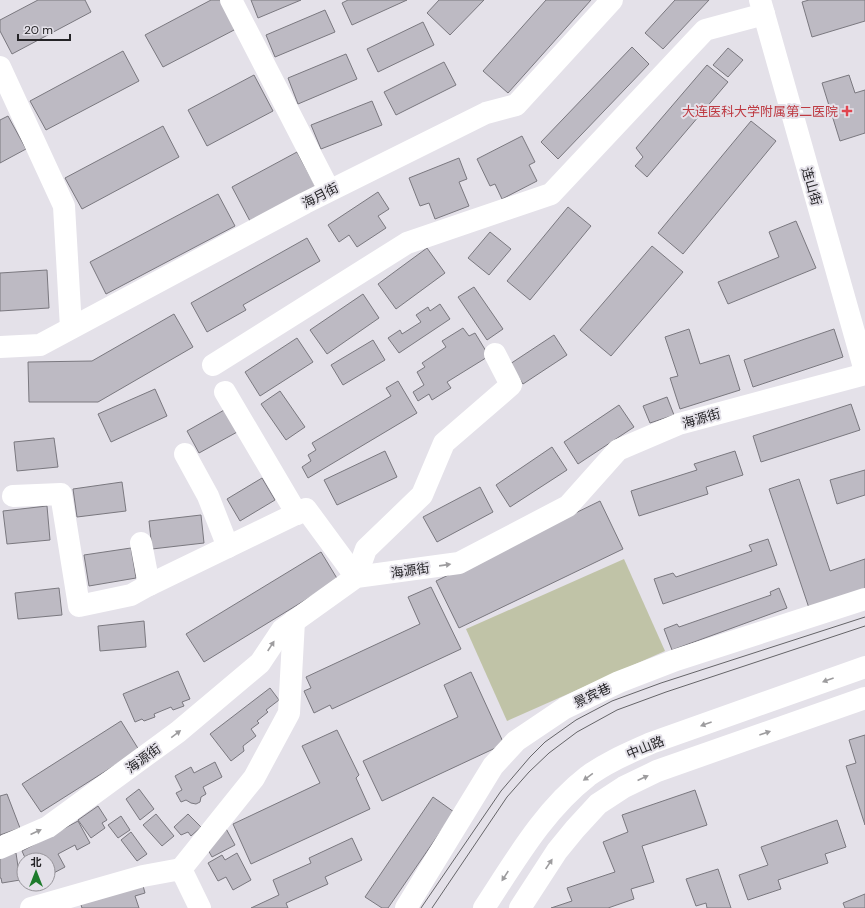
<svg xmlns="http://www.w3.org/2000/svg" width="865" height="908" font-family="'DM Sans','Noto Sans SC',sans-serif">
<rect width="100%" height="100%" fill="#e4e1e9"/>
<polygon fill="#c0c3a7" points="624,559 665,651 507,721 466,629"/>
<g fill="#bdbac3" stroke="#7a787f">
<polygon points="38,0 85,0 91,12 12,54 0,31 0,20"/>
<polygon points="211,0 221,0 236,29 163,67 145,35"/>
<polygon points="251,0 301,0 258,18"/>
<polygon points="348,0 407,0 352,25 342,3"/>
<polygon points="439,0 484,0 450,35 427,13"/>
<polygon points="546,0 591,0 508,93 483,71"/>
<polygon points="675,0 709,0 663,49 645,33"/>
<polygon points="809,0 865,0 865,21 812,37 802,2"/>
<polygon points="325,10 335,32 275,57 266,35"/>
<polygon points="423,22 434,45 378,72 367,49"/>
<polygon points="632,47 649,64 558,159 541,142"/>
<polygon points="728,48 743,60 728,77 713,65"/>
<polygon points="123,51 139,81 46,130 30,101"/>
<polygon points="346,54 357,79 298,104 288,78"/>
<polygon points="444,62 456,85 396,115 384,92"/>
<polygon points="707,65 728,82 647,177 635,166 643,157 636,148"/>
<polygon points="254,75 273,111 207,146 188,110"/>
<polygon points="849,75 855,93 865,90 865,133 840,141 822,83"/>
<polygon points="372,101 382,125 321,149 311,125"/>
<polygon points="8,116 26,149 0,163 0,120"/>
<polygon points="751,121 776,141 683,254 658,233"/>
<polygon points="163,126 179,157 82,209 65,178"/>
<polygon points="522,136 535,162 529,165 537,181 502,199 495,184 490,186 477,159"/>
<polygon points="297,152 316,187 250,221 232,187"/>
<polygon points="459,158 467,179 459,182 469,206 435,219 429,203 420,206 409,178"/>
<polygon points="378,192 389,209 378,216 386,228 357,247 349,235 339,242 328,225"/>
<polygon points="218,194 235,226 106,294 90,262"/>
<polygon points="568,207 591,226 530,300 507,281"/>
<polygon points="796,221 816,268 728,304 718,282 779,257 769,232"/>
<polygon points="490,232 511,249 489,275 468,258"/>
<polygon points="307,238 320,261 243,305 246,310 207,332 191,303"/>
<polygon points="652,246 683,272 611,356 580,330"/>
<polygon points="427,248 445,273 396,309 378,284"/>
<polygon points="47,270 49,308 0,311 0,273"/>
<polygon points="474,287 503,329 487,340 458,297"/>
<polygon points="363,294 379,318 327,354 310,330"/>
<polygon points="440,304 450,319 399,353 388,338 400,330 402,334 421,322 416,315 428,307 430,311"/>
<polygon points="174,314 193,347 98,402 29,402 28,362 92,361"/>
<polygon points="463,328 469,336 475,333 489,356 447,382 451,388 432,400 429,394 418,401 413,392 424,385 417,372 425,367 422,363 446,347 442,341"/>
<polygon points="689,329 700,364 729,355 740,390 680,409 670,378 678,376 665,337"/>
<polygon points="834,329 843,357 753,387 744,360"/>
<polygon points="554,335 567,355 523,384 510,364"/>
<polygon points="297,338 313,362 260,396 245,372"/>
<polygon points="373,340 385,360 343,385 331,365"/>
<polygon points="398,381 417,413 308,478 302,467 311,461 308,455 316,450 312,443 391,396 386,388"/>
<polygon points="155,389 167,416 111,442 98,414"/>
<polygon points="280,391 305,427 286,440 261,404"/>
<polygon points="667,397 674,415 650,423 643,406"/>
<polygon points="851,404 860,430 761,462 753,436"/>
<polygon points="619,405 634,427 578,464 564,442"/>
<polygon points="226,409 239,431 199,453 187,431"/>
<polygon points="54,438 58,467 17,471 14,442"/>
<polygon points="552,447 567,470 510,507 496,485"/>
<polygon points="385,451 397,477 337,505 324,480"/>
<polygon points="735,451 743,475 706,487 708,494 639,516 631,491 697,470 694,464"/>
<polygon points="865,470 865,495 837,504 830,480"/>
<polygon points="262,478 275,500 240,521 227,499"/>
<polygon points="799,479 830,571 865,559 865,590 809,608 769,489"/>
<polygon points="122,482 126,511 77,517 73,489"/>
<polygon points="480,487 493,512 437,542 423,517"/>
<polygon points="600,501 623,549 459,628 436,581"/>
<polygon points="47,506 50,540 7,544 3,511"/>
<polygon points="201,515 204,543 152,549 149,521"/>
<polygon points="768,539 777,565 663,604 654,579 673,573 676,577 752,551 749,545"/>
<polygon points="131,548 136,578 89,586 84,555"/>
<polygon points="321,552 338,580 204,662 186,634"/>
<polygon points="431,587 461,649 332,709 330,705 314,713 304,691 311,688 306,677 420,624 408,597"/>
<polygon points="59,588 62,615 18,619 15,593"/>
<polygon points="779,588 787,608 672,650 664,629 677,624 679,627 771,595 770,592"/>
<polygon points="144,621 146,647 100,651 98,626"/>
<polygon points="178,671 190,699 182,702 184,706 173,710 171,707 154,714 155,717 144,721 142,719 135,722 123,694"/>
<polygon points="471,672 504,744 382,801 363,761 458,717 444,685"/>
<polygon points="270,688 279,700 266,710 268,712 257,721 259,723 251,729 256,736 243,746 244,751 231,761 210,734"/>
<polygon points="121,721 139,750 41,812 22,784"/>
<polygon points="337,730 359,775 356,778 370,809 251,864 233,824 320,783 302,746"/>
<polygon points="865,735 865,825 846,766 856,763 849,740"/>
<polygon points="215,762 222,777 203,787 206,794 201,797 200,802 196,804 191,803 186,800 181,802 176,793 182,790 175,776 191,767 194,773"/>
<polygon points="139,789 154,809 140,820 126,799"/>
<polygon points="695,790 707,825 642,846 654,882 631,889 634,899 608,908 551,908 572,901 567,888 615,872 603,842 628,832 622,815"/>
<polygon points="7,794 20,828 0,835 3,843 0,844 0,796"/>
<polygon points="433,797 454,812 388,908 382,908 365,897"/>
<polygon points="98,806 107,820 102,823 105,828 91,838 78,820"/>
<polygon points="156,814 174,836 162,846 143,825"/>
<polygon points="188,814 201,827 191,836 188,832 181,835 174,827"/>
<polygon points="121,816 130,830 118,838 108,825"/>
<polygon points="837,820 846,847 825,854 828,863 778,880 781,889 748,900 739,875 768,865 761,847"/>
<polygon points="78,821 90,843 77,850 75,845 58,854 65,867 48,876 48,860 26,860 22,851"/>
<polygon points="224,825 235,845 212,857 207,848"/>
<polygon points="131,832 147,854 137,861 121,840"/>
<polygon points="352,838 362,860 325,877 328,884 286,903 288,908 251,908 279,895 273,880 311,863 309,858"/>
<polygon points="16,853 20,880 2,883 1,878 0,878 0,855"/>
<polygon points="237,853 251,880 233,890 226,877 218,881 208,863 222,855 225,860"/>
<polygon points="718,869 731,908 707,908 706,903 696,906 686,879"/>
<polygon points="142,882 145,893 135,896 139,908 82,908 80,902"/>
<polygon points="865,894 865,908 845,908 843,903"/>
</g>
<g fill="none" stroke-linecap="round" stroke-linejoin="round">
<g stroke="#fff" stroke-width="22">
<polyline points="231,0 329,190"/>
<polyline points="760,0 865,371"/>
<polyline points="0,67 64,206 71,328"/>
<polyline points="0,347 40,345 305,203 486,113 516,105 612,0"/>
<polyline points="213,365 407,243 551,194 705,30 764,14"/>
<polyline points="225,392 297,514"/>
<polyline points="185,454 208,496 228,547"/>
<polyline points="13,496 61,494 79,606 131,595 149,585 306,509 356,577"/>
<polyline points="141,543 149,585"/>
<polyline points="356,577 366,549 422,495 444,443 511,385 495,354"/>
<polyline points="0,848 48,827 178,732 260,663 282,630 356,577 459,563 568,506 618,450 679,424 865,374"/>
<polyline points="181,869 254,778 289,713 294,621"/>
<polyline points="31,908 143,876 181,869 200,908"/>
<polyline points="406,908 493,766 516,741 565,708 619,682 676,660 865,599"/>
</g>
<g stroke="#fff" stroke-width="22">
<path d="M484 908C515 861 543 811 588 776 607 762 629 753 651 743L865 667"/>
<polyline points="520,908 557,851 575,829 598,804 624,787 657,771 865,698"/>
</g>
<g stroke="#656468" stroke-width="1">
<polyline points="421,908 501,791 530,757 545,742 576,720 612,701 661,683 865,617"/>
<polyline points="432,908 507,797 529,772 549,753 577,732 617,710 666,692 865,626"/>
</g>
</g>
<defs><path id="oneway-solid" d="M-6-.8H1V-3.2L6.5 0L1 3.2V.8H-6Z"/></defs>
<g fill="#9d9c9e">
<use href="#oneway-solid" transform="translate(445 565) rotate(-8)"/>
<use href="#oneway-solid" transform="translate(271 646) rotate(-57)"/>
<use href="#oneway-solid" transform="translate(828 680) rotate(160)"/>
<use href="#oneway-solid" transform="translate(706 724) rotate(160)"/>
<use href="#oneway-solid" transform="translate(765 733) rotate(-19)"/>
<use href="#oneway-solid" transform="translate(176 734) rotate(-37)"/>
<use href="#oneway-solid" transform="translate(588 777) rotate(144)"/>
<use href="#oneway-solid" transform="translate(643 778) rotate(-25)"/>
<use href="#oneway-solid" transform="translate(36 832) rotate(-24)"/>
<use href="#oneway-solid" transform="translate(549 864) rotate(-56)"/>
<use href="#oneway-solid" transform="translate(505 876) rotate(123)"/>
</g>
<path fill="#e0444e" stroke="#e4e1e9" stroke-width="1.5" d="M845 105h4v4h4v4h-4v4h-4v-4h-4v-4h4z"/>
<g text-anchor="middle" stroke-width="4" stroke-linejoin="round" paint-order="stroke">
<g font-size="13" fill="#be3a42" stroke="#e4e1e9" text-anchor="end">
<text x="838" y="116">大连医科大学附属第二医院</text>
</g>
<g font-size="13" fill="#252427" stroke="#e4e1e9">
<text transform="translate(812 186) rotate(74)" y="5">连山街</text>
<text transform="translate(320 195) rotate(-27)" y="5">海月街</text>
<text transform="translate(701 418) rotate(-16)" y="5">海源街</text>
<text transform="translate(410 570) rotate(-8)" y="5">海源街</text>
<text transform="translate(592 695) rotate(-25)" y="5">景宾巷</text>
<text transform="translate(645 747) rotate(-22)" y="5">中山路</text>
<text transform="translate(143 758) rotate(-36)" y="5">海源街</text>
</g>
</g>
<g transform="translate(36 872)"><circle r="19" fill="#e4e1e9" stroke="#98959b"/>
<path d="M0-3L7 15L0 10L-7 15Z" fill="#1d7b2c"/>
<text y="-6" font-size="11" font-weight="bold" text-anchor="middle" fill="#252427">北</text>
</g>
<path d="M18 34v6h52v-6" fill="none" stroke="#252427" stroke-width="2"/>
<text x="24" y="34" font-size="12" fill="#252427" stroke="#e4e1e9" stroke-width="3" paint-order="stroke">20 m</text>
</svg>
